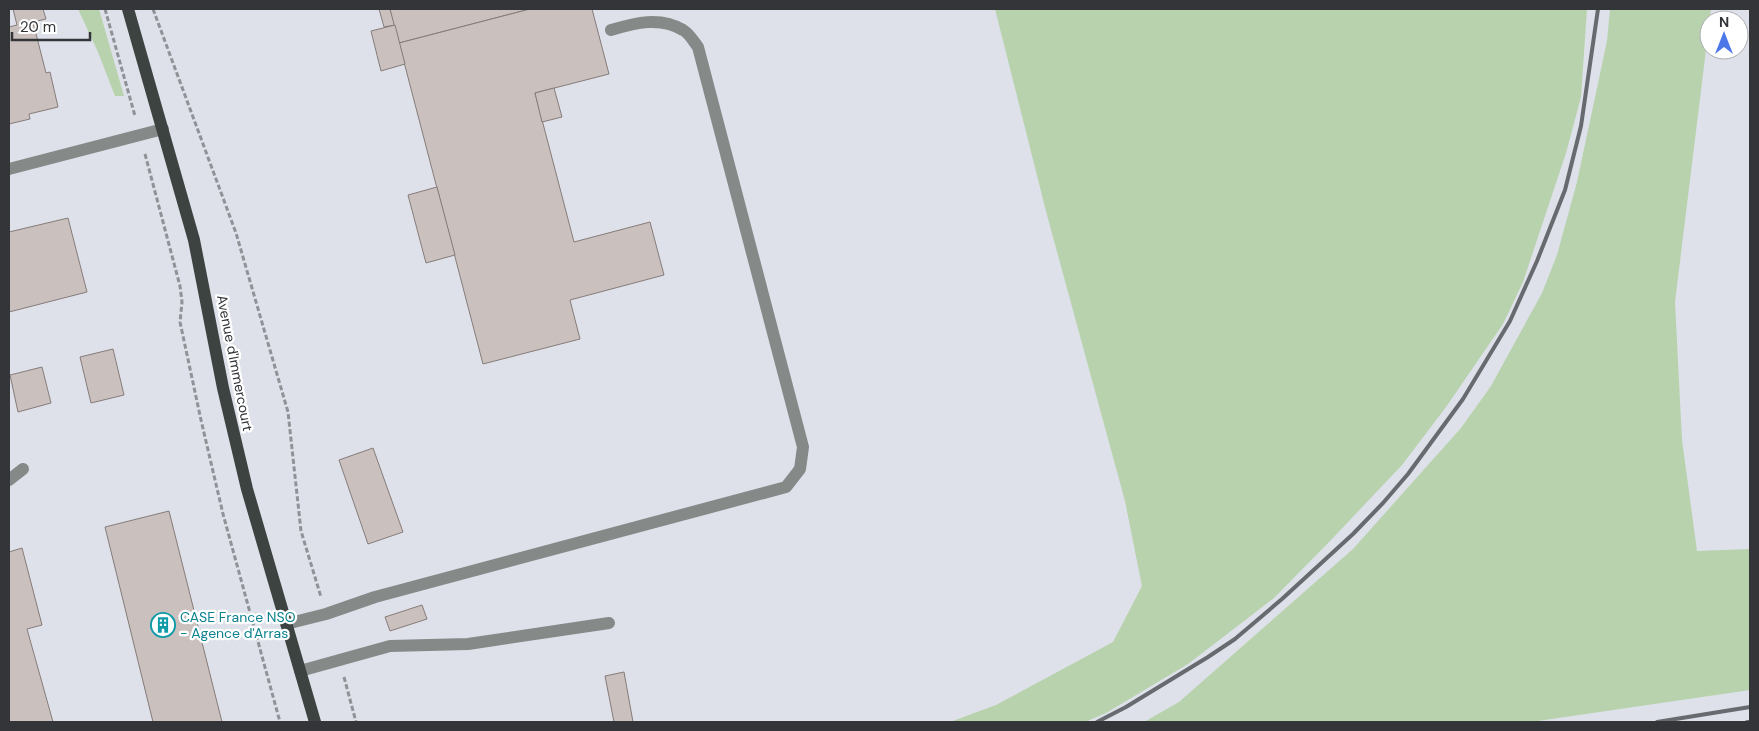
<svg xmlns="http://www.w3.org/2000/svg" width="1759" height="731" font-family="'DM Sans',sans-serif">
<rect width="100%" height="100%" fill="#dee1e9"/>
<g fill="#b7d2ad">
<polygon points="78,9 99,9 124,96 115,96 98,52"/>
<polygon points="995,9 1587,9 1581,97 1566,153 1523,282 1503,324 1446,407 1402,465 1331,540 1274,598 1188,664 1106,713 1085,722 950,722 996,705 1113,642 1142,586 1125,501 1047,215"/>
<polygon points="1610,9 1711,9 1675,302 1682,440 1697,551 1750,549 1750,690 1531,722 1144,722 1179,702 1353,549 1461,428 1491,386 1542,293 1557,255 1577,182 1607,41"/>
</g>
<g fill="#cac0be" stroke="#857c7a">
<polygon points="13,9 43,9 46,19 33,22 46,73 50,72 58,107 29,114 30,119 9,124 9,27 17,25"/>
<polygon points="379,9 390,9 395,25 384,27"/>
<polygon points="390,9 530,9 399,43"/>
<polygon points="530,9 592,9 609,74 535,93 574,242 650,222 664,275 570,300 580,339 483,364 399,43"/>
<polygon points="395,25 405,64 381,71 371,31"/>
<polygon points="554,88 562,117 542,122 535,93"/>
<polygon points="437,187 455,255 426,263 408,195"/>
<polygon points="68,218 87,292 9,312 9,232"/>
<polygon points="113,349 124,395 91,403 80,357"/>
<polygon points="42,367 51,403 18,412 10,375"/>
<polygon points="373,448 403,532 368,544 339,460"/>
<polygon points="169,511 222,722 153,722 105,527"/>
<polygon points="22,548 42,625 27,629 53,722 9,722 9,552"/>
<polygon points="422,605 427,619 390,631 385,617"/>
<polygon points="624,672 633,722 614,722 605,676"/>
</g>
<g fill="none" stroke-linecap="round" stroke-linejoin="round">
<g stroke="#8f9297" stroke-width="3" stroke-dasharray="5 2.5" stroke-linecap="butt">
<polyline points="105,9 135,116"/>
<polyline points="153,9 236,233 288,412 301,531 321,597"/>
<polyline points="145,154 180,286 182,302 180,322 201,420 223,514 280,722"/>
<polyline points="344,677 356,722"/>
</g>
<g stroke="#858988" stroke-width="12">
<polyline points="9,169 163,129"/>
<polyline points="9,480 23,469"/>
<path d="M286 624 326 614 375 597 786 487 800 469 803 447 698 47C694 42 689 33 683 30 660 16 635 23 611 30"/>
<polyline points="300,671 390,646 468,644 609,623"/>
</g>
<polyline stroke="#3c4341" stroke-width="12" points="128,9 194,240 223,388 247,489 315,722"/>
<g stroke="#676a6e" stroke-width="4">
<polyline points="1097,722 1126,707 1208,657 1235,639 1282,599 1353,534 1383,503 1408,474 1463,399 1510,321 1537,261 1565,190 1581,126 1598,9"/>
<polyline points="1657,722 1750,707"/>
<polyline points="1747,722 1750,722"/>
</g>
</g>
<defs>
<symbol id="building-ring" viewBox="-11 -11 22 22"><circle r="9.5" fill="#fff" stroke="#0f9aa8" stroke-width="1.5"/><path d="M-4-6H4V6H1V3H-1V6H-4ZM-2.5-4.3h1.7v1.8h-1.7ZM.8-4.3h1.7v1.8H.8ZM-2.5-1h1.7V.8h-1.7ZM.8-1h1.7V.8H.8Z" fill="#0f9aa8"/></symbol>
</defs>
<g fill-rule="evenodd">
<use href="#building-ring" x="149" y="611" width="28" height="28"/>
</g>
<g text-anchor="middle" stroke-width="4.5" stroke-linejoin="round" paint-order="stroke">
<g font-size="14" fill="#333538" stroke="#fff">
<text transform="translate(235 363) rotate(79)" y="5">Avenue d'Immercourt</text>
</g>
<g font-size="14" fill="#0d838f" stroke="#fff" text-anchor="start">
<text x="180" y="622">CASE France NSO<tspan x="180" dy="16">- Agence d'Arras</tspan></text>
</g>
</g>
<rect width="1759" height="731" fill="none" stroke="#333538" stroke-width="20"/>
<g transform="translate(1724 35)"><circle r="24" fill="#ffffff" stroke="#adaeaf"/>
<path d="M0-4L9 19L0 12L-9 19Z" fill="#4b77e9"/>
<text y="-8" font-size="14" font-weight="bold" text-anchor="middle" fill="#333538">N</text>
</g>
<path d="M12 32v8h78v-8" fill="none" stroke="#333538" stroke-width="2.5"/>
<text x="20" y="32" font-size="15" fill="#333538" stroke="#ffffff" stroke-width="4" paint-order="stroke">20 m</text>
</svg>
